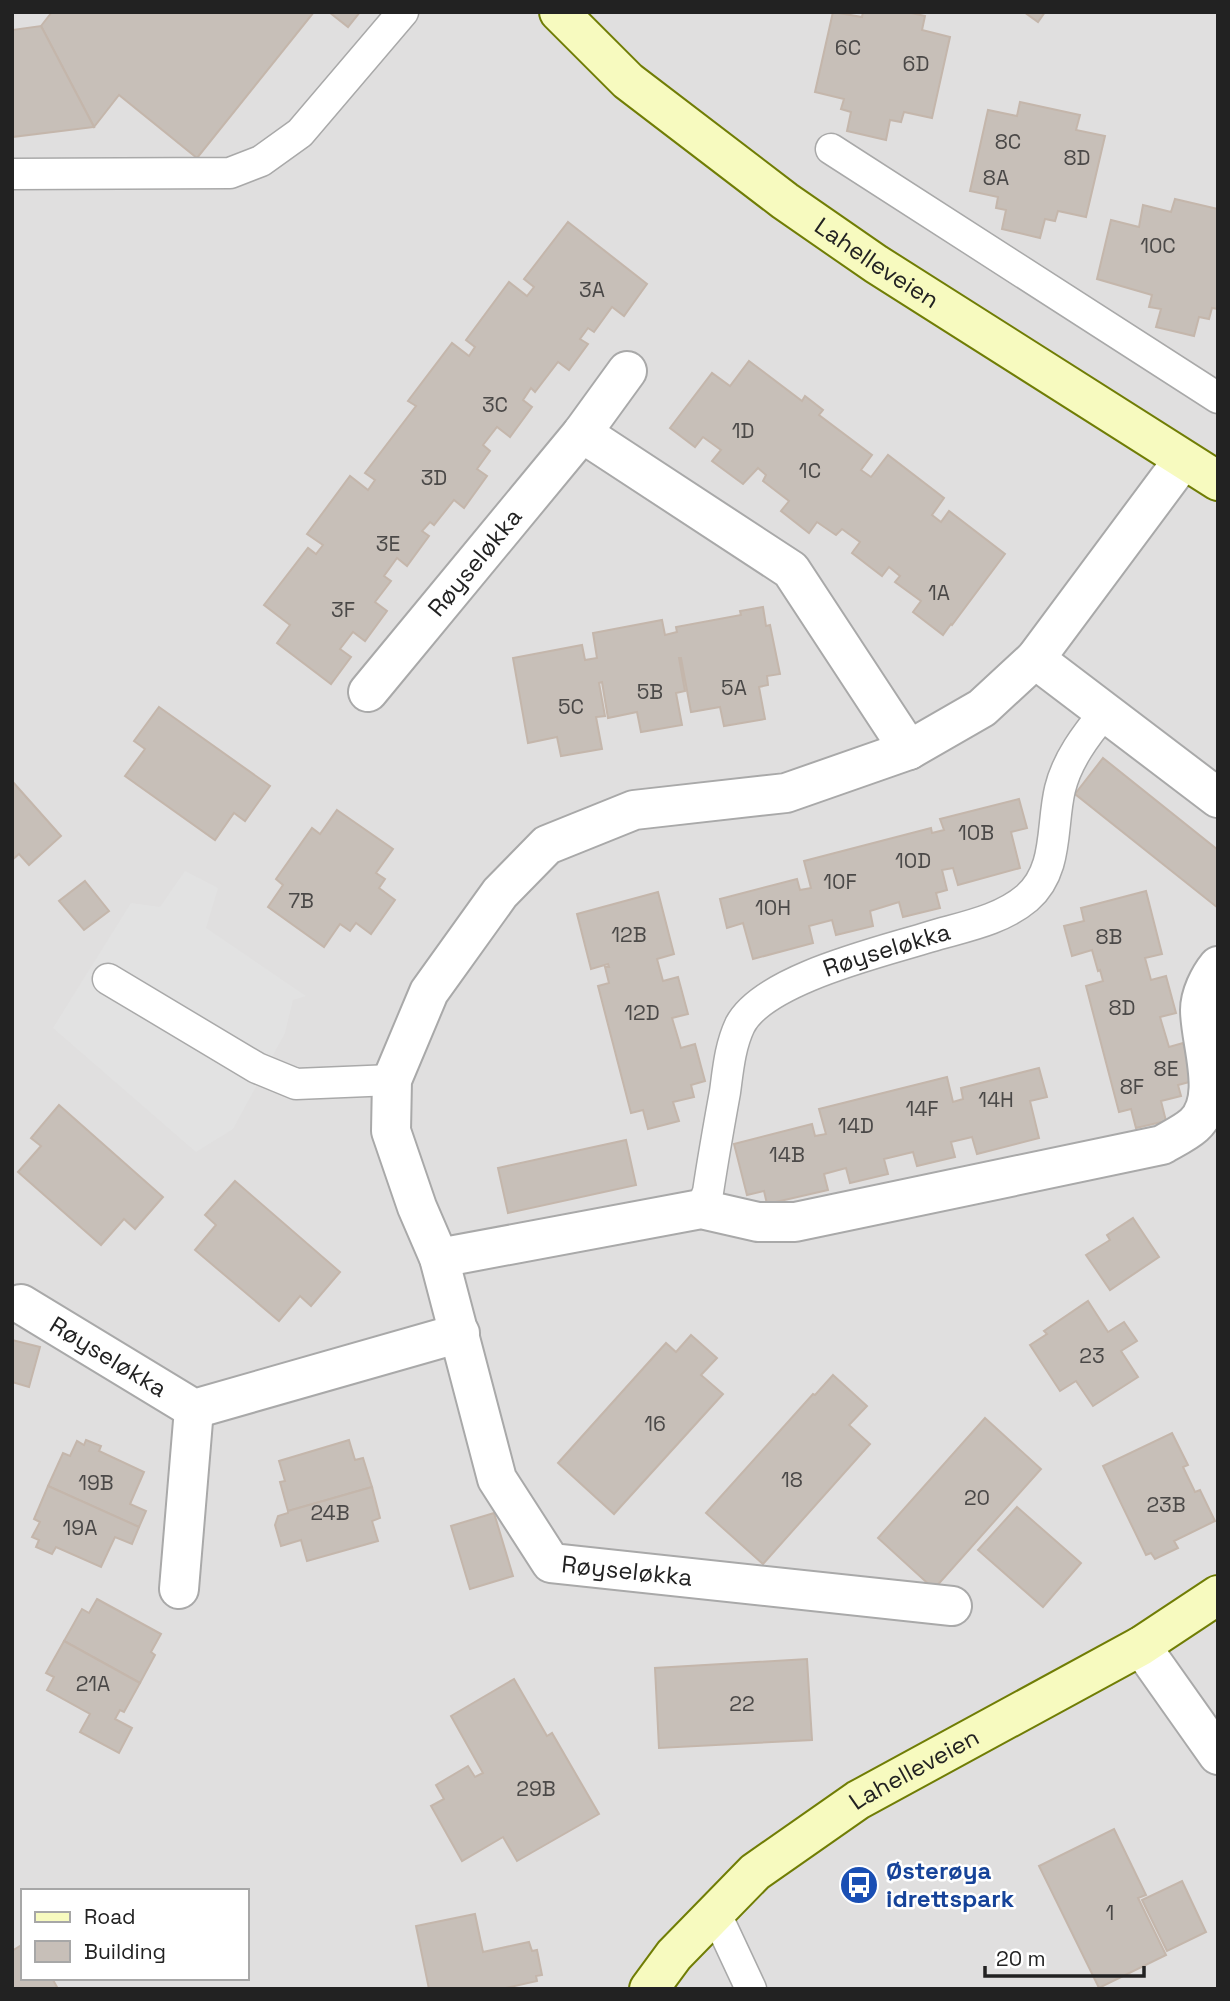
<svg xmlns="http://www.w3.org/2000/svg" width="1230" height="2001" font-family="'Space Grotesk',sans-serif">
<rect width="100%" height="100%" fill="#f2efe9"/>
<path fill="#e0dfdf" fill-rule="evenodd" d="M12 12H1218V1989H12ZM23 1891H247V1978H23Z"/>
<polygon fill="#e2e2e2" points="185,871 218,888 206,928 306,996 293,1000 285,1033 233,1129 196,1152 53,1028 131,903 160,907"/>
<g fill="#c7bfb8" stroke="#c4b6ab" stroke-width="2">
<polygon points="52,12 314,12 197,158 119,95 94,127 41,26"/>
<polygon points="329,12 360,12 348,27"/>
<polygon points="833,12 862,17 863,12 907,12 925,16 922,30 950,37 932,118 904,112 901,122 890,120 886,140 847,131 851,112 841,109 844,99 815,92"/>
<polygon points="1024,12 1045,12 1038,22"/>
<polygon points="41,26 94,127 12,137 12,30"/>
<polygon points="1020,102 1080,115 1076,130 1105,136 1086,217 1058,211 1055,221 1045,219 1040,238 1002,229 1006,210 996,208 998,197 970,191 988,110 1017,116"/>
<polygon points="1175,199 1218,209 1218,309 1212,308 1209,319 1199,317 1194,336 1156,327 1161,309 1149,307 1152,295 1097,279 1111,220 1139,227 1143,205 1171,212"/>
<polygon points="568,222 647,284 624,316 612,307 594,332 588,328 580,339 588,344 569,370 558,362 535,392 531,388 523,400 532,407 510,437 497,427 483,445 490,451 477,469 487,476 464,508 454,500 434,525 430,522 422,531 429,536 407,566 397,558 384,576 391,581 375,602 387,611 365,641 353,632 340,649 351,657 331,684 277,643 290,625 264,605 308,548 316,554 323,545 307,534 350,476 368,490 375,480 365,473 416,406 408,401 452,343 469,356 475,347 466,340 509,282 527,296 534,287 524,279"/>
<polygon points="749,361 802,401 805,396 823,410 819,415 872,455 861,470 871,477 888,455 944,498 932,515 941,522 949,511 1005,554 952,625 951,624 943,635 913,612 921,601 895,582 900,576 889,567 882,576 852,553 860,542 842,529 836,535 817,522 809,533 781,511 789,501 763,481 766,475 758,468 743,484 712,461 721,450 703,437 695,447 670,428 712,373 730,386"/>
<polygon points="763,607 766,626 770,625 780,674 767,676 768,685 759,687 765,719 724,726 720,707 691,712 681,658 679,658 685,691 676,693 682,725 641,732 637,712 608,718 602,682 599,683 605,716 596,717 602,749 561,756 557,737 528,743 513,658 582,645 585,660 597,658 593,633 662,620 665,635 677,632 676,627 741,615 740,611"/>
<polygon points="159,707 270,786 245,821 234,813 215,840 125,776 145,749 134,741"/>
<polygon points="1103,758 1218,850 1218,908 1075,794"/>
<polygon points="12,781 61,836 29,865 19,854 12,860"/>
<polygon points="1019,799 1027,828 1011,832 1020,868 958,885 953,868 942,870 947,890 936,893 940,908 903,917 899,902 870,911 873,926 836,935 832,920 809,926 813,943 753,959 743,923 727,928 720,899 797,879 800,890 811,888 804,861 931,828 932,833 944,830 940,819"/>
<polygon points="337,810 393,849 376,873 385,879 379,888 395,900 371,934 356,923 350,931 340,924 324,947 268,907 283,885 276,879 312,828 320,834"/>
<polygon points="85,881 109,911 84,930 59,901"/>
<polygon points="1146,891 1162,954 1145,958 1151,980 1166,976 1176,1013 1160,1017 1169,1047 1183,1043 1193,1081 1178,1085 1181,1096 1161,1101 1166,1121 1136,1128 1131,1109 1119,1112 1086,986 1103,981 1100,970 1098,971 1092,950 1072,956 1064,926 1084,921 1081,908"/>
<polygon points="658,892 674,954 657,959 663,981 678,977 688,1014 672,1018 681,1048 695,1044 705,1081 691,1085 694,1097 673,1102 679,1121 648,1129 643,1110 631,1113 598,986 609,983 605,967 609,967 608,964 591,969 577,914"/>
<polygon points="1039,1068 1047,1097 1030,1101 1039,1138 977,1154 972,1137 951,1142 955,1157 917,1166 913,1152 884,1159 888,1174 850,1183 846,1168 824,1174 828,1190 767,1204 764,1191 747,1195 734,1144 812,1124 815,1136 826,1134 819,1109 947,1077 953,1102 963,1099 961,1088"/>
<polygon points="59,1105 163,1197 135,1229 124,1219 101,1245 18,1172 41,1146 31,1138"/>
<polygon points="626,1140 636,1185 508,1213 498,1168"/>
<polygon points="235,1181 340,1272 311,1306 300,1296 279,1321 195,1250 216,1225 205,1215"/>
<polygon points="1133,1218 1159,1257 1110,1290 1086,1255 1110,1240 1107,1235"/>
<polygon points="1088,1301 1108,1332 1124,1322 1137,1341 1121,1351 1138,1377 1093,1406 1076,1381 1060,1391 1030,1345 1047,1334 1044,1331"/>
<polygon points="691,1335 717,1358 701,1375 723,1394 614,1514 558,1463 666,1343 676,1352"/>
<polygon points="12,1340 40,1347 29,1387 12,1382"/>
<polygon points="833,1375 867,1406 849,1425 870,1444 763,1564 706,1513 813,1394 815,1395"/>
<polygon points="985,1418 1041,1469 934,1589 878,1538"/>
<polygon points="1172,1433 1188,1465 1183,1467 1195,1492 1200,1490 1215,1521 1174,1541 1178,1548 1155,1559 1151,1553 1146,1555 1103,1466"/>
<polygon points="86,1440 101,1446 99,1451 144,1472 130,1504 146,1511 139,1527 48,1486 63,1453 70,1456 77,1441 84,1445"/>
<polygon points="349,1440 355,1460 363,1458 372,1487 288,1511 280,1482 285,1481 279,1461"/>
<polygon points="48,1486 139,1527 132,1544 115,1537 101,1567 56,1547 52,1554 36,1547 39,1540 32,1537 40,1522 34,1519"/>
<polygon points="372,1487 380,1518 372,1521 378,1541 307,1561 301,1540 281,1546 275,1525 278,1516 288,1513 288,1511"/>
<polygon points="1017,1507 1081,1563 1043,1607 978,1550"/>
<polygon points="494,1513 513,1576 470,1589 451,1526"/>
<polygon points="97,1599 161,1634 151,1652 155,1655 140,1683 64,1641 82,1609 89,1613"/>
<polygon points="64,1641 140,1683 124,1712 120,1710 115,1719 132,1728 119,1753 80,1732 90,1714 47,1690 54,1677 46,1673"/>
<polygon points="807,1659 812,1740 659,1748 655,1668"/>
<polygon points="514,1679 547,1736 552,1733 599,1814 517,1861 503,1837 462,1861 431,1806 444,1799 436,1785 468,1766 475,1777 483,1773 451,1716"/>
<polygon points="1114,1829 1146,1895 1138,1898 1166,1955 1099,1988 1039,1866"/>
<polygon points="1182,1881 1206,1932 1167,1951 1142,1900"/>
<polygon points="475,1914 483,1952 529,1942 532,1951 537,1950 542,1975 536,1976 537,1981 501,1989 429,1989 416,1926"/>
<polygon points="23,1944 23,1978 52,1978 58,1989 12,1989 12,1951"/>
</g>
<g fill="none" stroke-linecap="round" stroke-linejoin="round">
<defs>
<g id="lane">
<polyline points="831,149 1218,398"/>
<polyline points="12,174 230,173 261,161 300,133 403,12"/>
<polyline points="108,979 257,1068 296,1084 392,1080"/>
<path id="s1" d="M701 1209 708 1192C713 1159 719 1125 725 1092 728 1070 730 1046 740 1025 764 979 881 952 929 937 962 927 1000 921 1027 898 1059 870 1051 826 1060 789 1067 760 1086 735 1105 712"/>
<polyline points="715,1912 751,1989"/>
</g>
<g id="street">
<polyline points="582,433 791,570 909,750"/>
<polyline points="1035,659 1218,798"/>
<path id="s2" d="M368 692 582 433 627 371"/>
<path d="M439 1258 701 1209 758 1222H795L1162 1145C1172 1139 1185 1133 1194 1125 1223 1099 1200 1043 1200 1010 1200 995 1209 977 1218 966"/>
<path id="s3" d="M21 1304 194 1409 460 1333"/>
<polyline points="179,1589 194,1409"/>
<polyline points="952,1606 551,1563 497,1479 439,1258 417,1207 391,1131 392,1080 429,992 500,893 547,845 634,810 786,793 909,750 982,708 1035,659 1183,460"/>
<polyline points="1141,1646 1218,1755"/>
</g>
<g id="secondary">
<path id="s4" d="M559 12 628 81 785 201 876 264 1218 481"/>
<path id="s5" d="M649 1989 674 1955 755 1872 858 1800 1141 1646 1218 1595"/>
</g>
</defs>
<use href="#lane" stroke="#a9a9a9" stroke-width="33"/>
<use href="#street" stroke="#a9a9a9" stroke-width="42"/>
<use href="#secondary" stroke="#707d05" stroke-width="42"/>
<use href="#lane" stroke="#fff" stroke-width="30"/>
<use href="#street" stroke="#fff" stroke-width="38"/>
<use href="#secondary" stroke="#f7fabf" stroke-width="38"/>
</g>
<defs>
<symbol id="bus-disc" viewBox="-11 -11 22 22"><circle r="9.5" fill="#1a4fb4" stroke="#fff"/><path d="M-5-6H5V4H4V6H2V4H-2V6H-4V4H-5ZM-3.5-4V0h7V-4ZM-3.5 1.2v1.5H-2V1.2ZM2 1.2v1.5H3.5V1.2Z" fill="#fff"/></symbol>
</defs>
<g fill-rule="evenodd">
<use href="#bus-disc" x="837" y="1863" width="44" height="44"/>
</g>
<g text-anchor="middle" stroke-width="5" stroke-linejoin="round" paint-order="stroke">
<g font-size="21" fill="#4b4948">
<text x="848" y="55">6C</text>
<text x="916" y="71">6D</text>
<text x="1008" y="149">8C</text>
<text x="1077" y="165">8D</text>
<text x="996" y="185">8A</text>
<text x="1158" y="253">10C</text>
<text x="592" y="297">3A</text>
<text x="495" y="412">3C</text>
<text x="743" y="438">1D</text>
<text x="810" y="478">1C</text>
<text x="434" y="485">3D</text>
<text x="388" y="551">3E</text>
<text x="939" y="600">1A</text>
<text x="343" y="617">3F</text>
<text x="734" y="695">5A</text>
<text x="650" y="699">5B</text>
<text x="571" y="714">5C</text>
<text x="976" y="840">10B</text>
<text x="913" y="868">10D</text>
<text x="840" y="889">10F</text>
<text x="301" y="908">7B</text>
<text x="773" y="915">10H</text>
<text x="629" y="942">12B</text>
<text x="1109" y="944">8B</text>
<text x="1122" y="1015">8D</text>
<text x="642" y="1020">12D</text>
<text x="1166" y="1076">8E</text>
<text x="1132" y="1094">8F</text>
<text x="996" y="1107">14H</text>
<text x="922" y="1116">14F</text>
<text x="856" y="1133">14D</text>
<text x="787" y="1162">14B</text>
<text x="1092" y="1363">23</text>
<text x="655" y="1431">16</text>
<text x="792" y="1487">18</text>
<text x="96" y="1490">19B</text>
<text x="977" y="1505">20</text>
<text x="1166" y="1512">23B</text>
<text x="330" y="1520">24B</text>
<text x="80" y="1535">19A</text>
<text x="93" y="1691">21A</text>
<text x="742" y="1711">22</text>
<text x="536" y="1796">29B</text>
<text x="1110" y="1920">1</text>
</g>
<g font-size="24" fill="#222" stroke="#fff">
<text dy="8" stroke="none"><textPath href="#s4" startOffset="406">Lahelleveien</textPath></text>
<text dy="8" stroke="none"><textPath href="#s2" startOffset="168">Røyseløkka</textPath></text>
<text dy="8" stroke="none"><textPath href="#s1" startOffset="357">Røyseløkka</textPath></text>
<text dy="8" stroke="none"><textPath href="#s3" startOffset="102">Røyseløkka</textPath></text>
<text transform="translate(627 1571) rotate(6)" y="8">Røyseløkka</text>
<text dy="8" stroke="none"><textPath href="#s5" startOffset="348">Lahelleveien</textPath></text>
</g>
<g font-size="24" font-weight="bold" fill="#164399" stroke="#fff" text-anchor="start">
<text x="886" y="1879">Østerøya<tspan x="886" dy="28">idrettspark</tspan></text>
</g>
</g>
<rect width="1230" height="2001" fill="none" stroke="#222222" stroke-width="28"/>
<rect x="21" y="1889" width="228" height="91" fill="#ffffff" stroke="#a7a7a7" stroke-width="2"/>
<rect x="35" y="1912" width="35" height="10" fill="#f7fabf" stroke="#a7a7a7" stroke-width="2"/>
<text x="84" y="1924" font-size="21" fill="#222222">Road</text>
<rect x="35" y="1941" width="35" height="21" fill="#c7bfb8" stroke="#a7a7a7" stroke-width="2"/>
<text x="84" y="1959" font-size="21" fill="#222222">Building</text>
<path d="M985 1966v10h159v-10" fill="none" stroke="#222222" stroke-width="3.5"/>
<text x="996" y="1966" font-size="21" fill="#222222" stroke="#ffffff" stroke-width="5" paint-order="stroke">20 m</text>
</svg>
